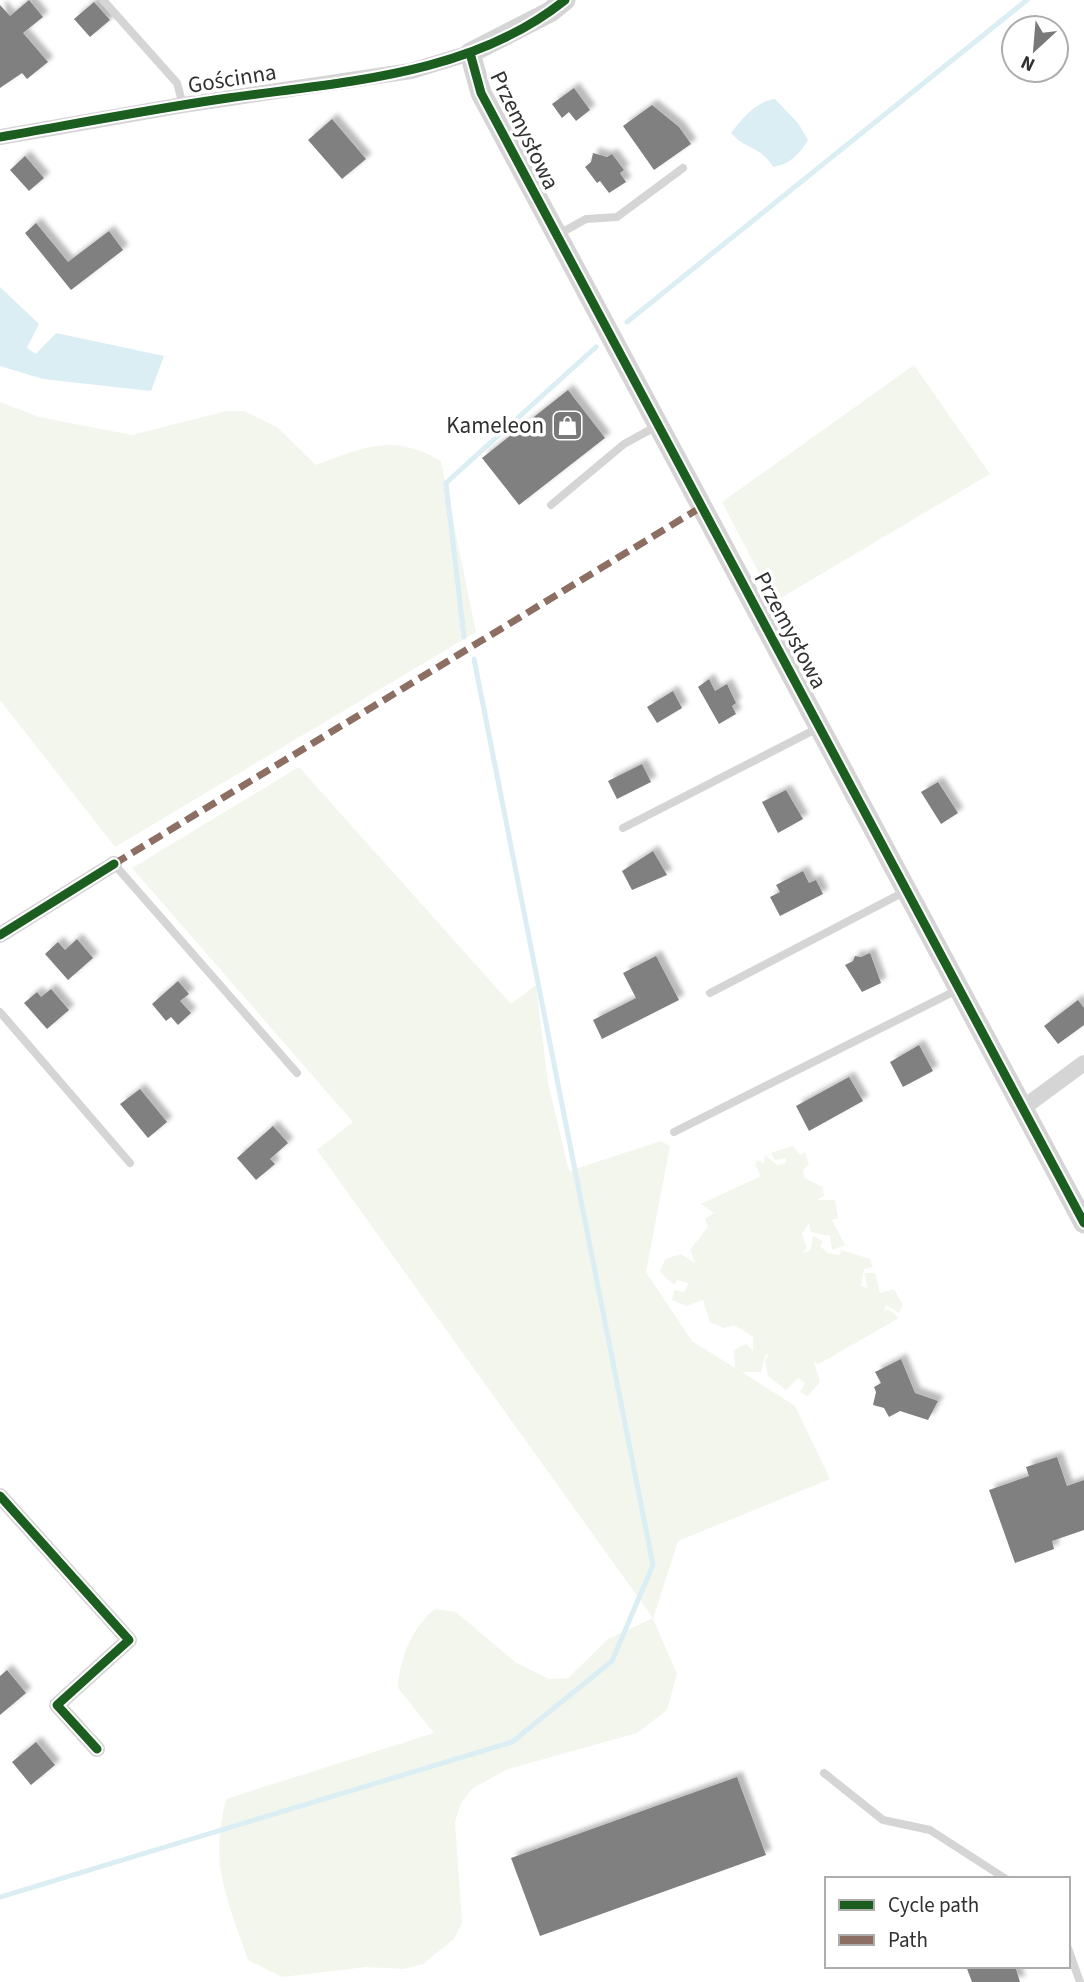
<svg xmlns="http://www.w3.org/2000/svg" width="1084" height="1982" font-family="'Source Sans 3',sans-serif">
<defs>
<filter id="shadow"><feDropShadow dx="5.5" dy="-5.5" stdDeviation="2" flood-color="#0004"/></filter>
</defs>
<rect width="100%" height="100%" fill="#fff"/>
<g fill="#f3f6ed">
<polygon points="914,365 990,474 774,602 722,502"/>
<path d="M0 402 39 417 132 435 226 411H244L277 427 316 465C365 447 392 433 441 461L476 632 115 847 0 700Z"/>
<path d="M299 767 511 1004 536 985 548 1083 569 1171 661 1141 670 1146 646 1272 692 1341 735 1368 734 1350 746 1344 753 1351V1337L734 1325 724 1328 710 1322 703 1300 686 1306 672 1300 674 1290 684 1292 689 1283 677 1280 674 1285 660 1272 665 1259 681 1254 695 1263 690 1250 708 1227 705 1219 714 1213 701 1204 761 1176 755 1165 757 1160 764 1163 765 1155 777 1165 786 1163V1158L775 1160 771 1153 793 1146 800 1155 805 1152 809 1164 803 1170 804 1178 823 1187 824 1196 817 1200H835L838 1218 832 1220 845 1245 832 1250 830 1236 811 1232 809 1223 802 1234 807 1248 802 1253 810 1251 813 1236 823 1241 820 1246 828 1253 840 1255 841 1250 870 1259 873 1267 864 1269 861 1286 867 1288 865 1273H875L880 1293 894 1289 903 1305 899 1313 886 1305 884 1311 888 1309 899 1318 819 1364 814 1362 820 1382 808 1396 800 1392 805 1383 798 1378 786 1390 768 1376 765 1361 769 1354 765 1355 761 1372H742L795 1406 830 1479 678 1541 653 1619 677 1674 667 1710 637 1733 508 1769 473 1788 461 1803 455 1822 462 1923 454 1939 423 1964 404 1969 366 1967 282 1977 248 1960C227 1897 209 1867 226 1799L434 1733 398 1688C399 1659 413 1626 435 1609L456 1612 515 1662 549 1679 568 1678 608 1639 653 1618 317 1150 353 1122 132 868Z"/>
</g>
<g fill="#daeef4">
<path d="M775 99 798 123 808 140C799 155 790 164 773 167 760 145 745 150 731 133 742 119 756 101 775 99Z"/>
<polygon points="0,287 39,324 27,348 36,354 56,333 164,356 151,391 43,379 0,366"/>
</g>
<g fill="none" stroke-linecap="round" stroke-linejoin="round">
<g stroke="#daeef4" stroke-width="5">
<polyline points="627,322 1027,0"/>
<polyline points="464,637 446,483 596,347"/>
<polyline points="0,1897 512,1742 612,1661 653,1565 474,659"/>
</g>
</g>
<g fill="#808080" filter="url(#shadow)">
<polygon points="29,0 43,17 23,33 48,62 27,79 22,73 0,88 0,5 10,16"/>
<polygon points="94,2 110,20 90,37 74,19"/>
<polygon points="574,88 590,110 576,121 569,112 562,118 552,104"/>
<polygon points="652,105 679,127 691,144 654,170 623,126"/>
<polygon points="332,119 366,159 342,179 308,140"/>
<polygon points="593,153 607,157 612,154 624,170 620,173 626,182 609,193 600,181 597,183 585,167 591,162"/>
<polygon points="25,156 44,178 29,191 10,170"/>
<polygon points="36,223 68,262 109,231 123,250 71,290 25,233"/>
<polygon points="568,390 605,438 519,505 482,458"/>
<polygon points="709,679 715,691 727,684 736,703 732,706 736,714 719,724 698,687"/>
<polygon points="673,691 682,708 657,723 647,707"/>
<polygon points="642,764 651,782 617,799 608,781"/>
<polygon points="938,782 958,813 941,824 921,792"/>
<polygon points="786,790 803,819 778,833 762,802"/>
<polygon points="653,851 667,875 632,890 622,871"/>
<polygon points="803,871 809,883 816,880 823,894 780,916 770,897 780,892 776,885"/>
<polygon points="77,939 93,958 68,980 45,954 58,942 65,950"/>
<polygon points="870,953 881,983 862,992 845,965 853,961 855,956 861,957"/>
<polygon points="656,956 679,1000 602,1039 593,1020 636,998 623,973"/>
<polygon points="178,981 189,994 180,1001 191,1013 178,1025 171,1017 166,1021 152,1004"/>
<polygon points="51,989 69,1010 47,1029 24,1003 37,992 41,997"/>
<polygon points="1078,1000 1084,1008 1084,1025 1058,1044 1044,1026"/>
<polygon points="919,1045 933,1071 903,1087 890,1062"/>
<polygon points="849,1077 863,1101 809,1131 796,1106"/>
<polygon points="140,1089 167,1122 148,1138 120,1104"/>
<polygon points="273,1126 288,1143 270,1159 275,1164 256,1180 237,1158"/>
<polygon points="901,1359 915,1393 938,1401 928,1420 900,1411 889,1417 884,1408 873,1405 876,1392 874,1387 881,1383 875,1372"/>
<polygon points="1057,1457 1067,1486 1084,1480 1084,1530 1052,1541 1054,1549 1015,1563 989,1490 1029,1476 1026,1467"/>
<polygon points="7,1670 26,1693 0,1715 0,1676"/>
<polygon points="36,1742 55,1765 31,1785 12,1762"/>
<polygon points="737,1777 766,1855 540,1936 511,1858"/>
<polygon points="966,1966 1015,1966 1020,1982 972,1982"/>
</g>
<g fill="none" stroke-linecap="round" stroke-linejoin="round">
<g stroke="#d5d5d5" stroke-width="8">
<polyline points="103,0 177,83 183,105"/>
<polyline points="559,234 586,219 617,217 683,168"/>
<polyline points="551,505 624,444 657,426"/>
<polyline points="623,828 820,727"/>
<polyline points="114,864 297,1073"/>
<polyline points="710,993 906,891"/>
<polyline points="0,1012 130,1163"/>
<polyline points="674,1132 957,990"/>
<polyline points="824,1773 883,1820 930,1830 1006,1879"/>
<polyline points="1068,1948 1080,1982"/>
</g>
<g stroke="#d5d5d5" stroke-width="16">
<polyline points="0,137 183,105 411,71 470,53"/>
<polyline points="0,935 114,864"/>
<polyline points="1023,1108 1084,1063"/>
<polyline points="0,1496 129,1640 57,1705 97,1749"/>
</g>
<polyline stroke="#d5d5d5" stroke-width="21" points="565,0 550,12 470,53 481,93 1084,1223"/>
<polyline stroke="#8d6e63" stroke-width="7" stroke-dasharray="14 7" stroke-linecap="butt" points="114,864 703,506"/>
<defs>
<g id="cycleway">
<polyline points="470,53 481,93 1084,1223"/>
<path d="M0 137C74 124 147 110 221 99 337 82 470 77 565 0"/>
<polyline points="0,935 114,864"/>
<polyline points="0,1496 129,1640 57,1705 97,1749"/>
</g>
</defs>
<use href="#cycleway" stroke="#fff" stroke-width="13"/>
<use href="#cycleway" stroke="#1b5e20" stroke-width="9"/>
</g>
<defs>
<symbol id="shop-square" viewBox="-11 -11 22 22"><rect x="-9" y="-9" width="18" height="18" rx="4" fill="#797979" stroke="#fff"/><path d="M-5-2.5h2.3a2.7 3.5 0 0 1 5.4 0H5L5.5 6h-11ZM-1.5-2.5h3a1.5 2.3 0 0 0-3 0Z" fill="#fff"/></symbol>
</defs>
<g fill-rule="evenodd">
<use href="#shop-square" x="550" y="408" width="35" height="35"/>
</g>
<g text-anchor="middle" stroke-width="7" stroke-linejoin="round" paint-order="stroke">
<g font-size="23" fill="#313131" stroke="#fff">
<text transform="translate(232 78) rotate(-9)" y="8">Gościnna</text>
<text transform="translate(525 130) rotate(64)" y="8">Przemysłowa</text>
<text transform="translate(791 630) rotate(62)" y="8">Przemysłowa</text>
</g>
<g font-size="23" fill="#313131" stroke="#fff" text-anchor="end">
<text x="544" y="433">Kameleon</text>
</g>
</g>
<rect x="825" y="1877" width="245" height="91" fill="#ffffff" stroke="#adadad" stroke-width="2"/>
<rect x="839" y="1900" width="35" height="10" fill="#1b5e20" stroke="#adadad" stroke-width="2"/>
<text x="888" y="1912" font-size="21" fill="#313131">Cycle path</text>
<rect x="839" y="1935" width="35" height="10" fill="#8d6e63" stroke="#adadad" stroke-width="2"/>
<text x="888" y="1947" font-size="21" fill="#313131">Path</text>
<g transform="translate(1035 49) rotate(206)"><circle r="33" fill="#ffffff" stroke="#adadad" stroke-width="2"/>
<path d="M0-5L12 26L0 18L-12 26Z" fill="#797979"/>
<text y="-10" font-size="19" font-weight="bold" text-anchor="middle" fill="#313131">N</text>
</g>
</svg>
